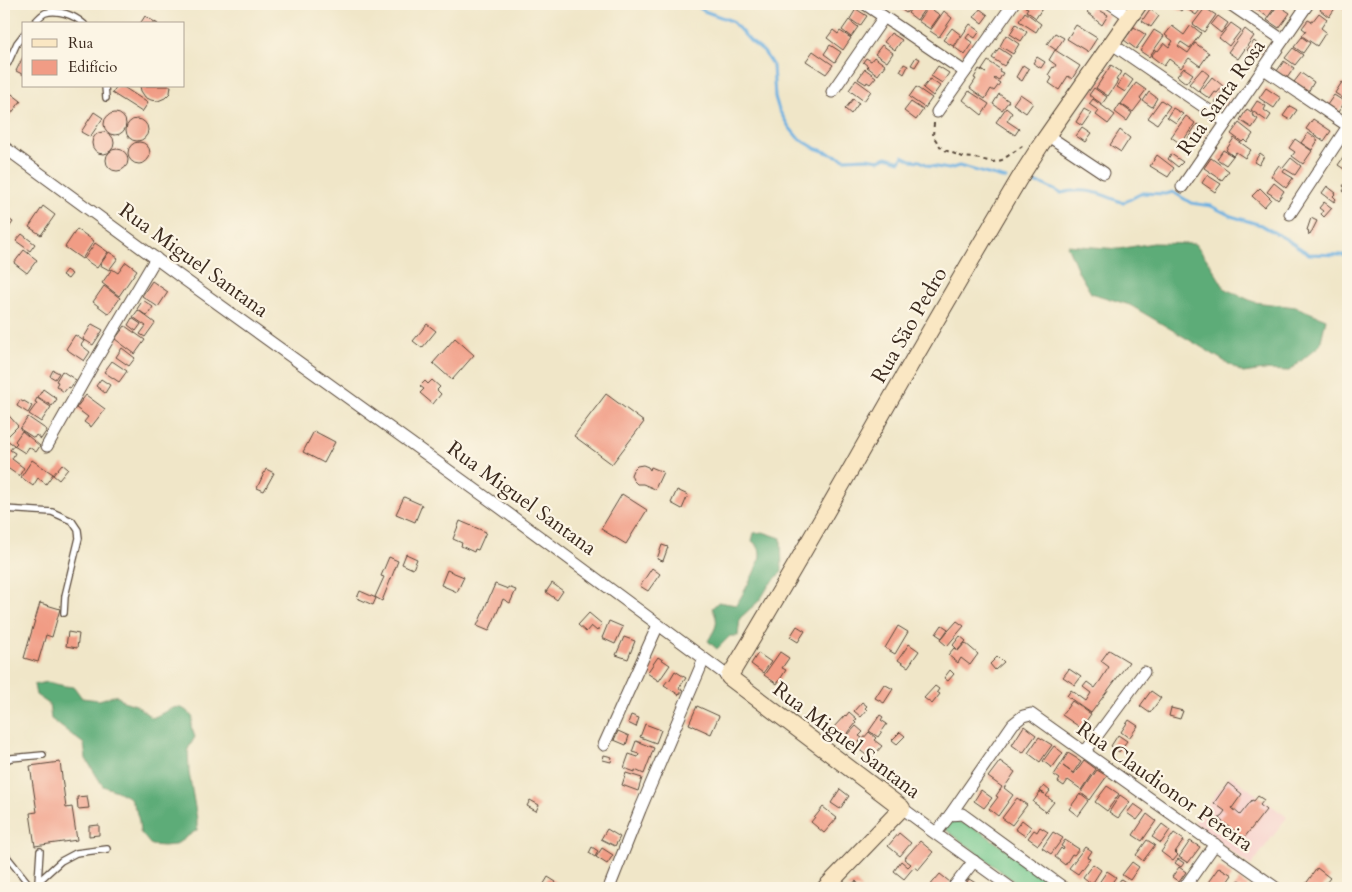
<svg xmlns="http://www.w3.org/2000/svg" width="1352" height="892" font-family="Cardo,serif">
<rect width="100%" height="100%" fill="#fcf5e5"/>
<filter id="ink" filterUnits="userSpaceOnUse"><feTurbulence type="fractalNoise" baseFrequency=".02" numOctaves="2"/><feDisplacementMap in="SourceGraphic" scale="10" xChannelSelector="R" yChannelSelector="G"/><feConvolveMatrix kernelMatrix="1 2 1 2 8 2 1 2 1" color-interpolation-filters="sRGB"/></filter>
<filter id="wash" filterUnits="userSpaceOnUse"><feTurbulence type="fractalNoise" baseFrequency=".0096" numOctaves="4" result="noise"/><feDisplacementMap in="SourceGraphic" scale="20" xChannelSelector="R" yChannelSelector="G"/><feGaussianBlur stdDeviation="1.12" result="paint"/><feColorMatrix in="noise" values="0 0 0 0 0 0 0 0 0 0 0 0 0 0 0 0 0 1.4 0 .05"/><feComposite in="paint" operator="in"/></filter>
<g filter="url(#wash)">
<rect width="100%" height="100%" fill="#f0e6c8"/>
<polygon fill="#f7d0cc" points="1230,775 1287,817 1251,866 1194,823"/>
<polygon fill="#72c88d" stroke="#567956" points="950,821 966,824 983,833 1059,888 1023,888 945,829"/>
<g fill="#5dac78" stroke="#4c6b4b">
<polygon points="1153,243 1195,244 1209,262 1225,289 1254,302 1296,307 1326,319 1320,345 1289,371 1264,370 1243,373 1208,351 1130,305 1091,293 1079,273 1067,245 1119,249"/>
<path d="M763 532 781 538 782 572 769 585 760 600 740 618 738 636H730L717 649 708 641C716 627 720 623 712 608L718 602 736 605C741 598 761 562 760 555 760 548 757 545 752 541L754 533Z"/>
<path d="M47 682 65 686 74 687 82 698 99 700 116 695 123 701 136 705 152 718C170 711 178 698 193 718L191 726 195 737 188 749 189 773 197 819V830L175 845 163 846 151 845 140 832 139 821 136 810 130 798 117 791 103 786 86 759 84 744 51 719 49 704 36 695 34 685Z"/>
</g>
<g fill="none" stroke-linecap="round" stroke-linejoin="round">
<g stroke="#6cb0e1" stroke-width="3">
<polyline points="694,4 704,11 732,21 750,41 764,52 773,66 775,97 779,110 789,127 798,138 815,148 845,159 867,158 879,160 887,157 900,161 903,156 911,160 920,161 930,166 949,169 959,166 1006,179"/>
<path d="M1025 182 1042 184 1061 193C1085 187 1101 193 1123 203L1142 193 1166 194 1173 192 1191 203 1211 206 1231 216 1261 225 1286 239 1309 254 1343 255 1348 257"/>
</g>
</g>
<g id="blocks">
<g fill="#f19c85">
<polygon points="894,4 913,4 906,13"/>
<polygon points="914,4 922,4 926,7 917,20 908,13"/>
<polygon points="1027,4 1039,4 1043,7 1036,18 1026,11 1028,8 1025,7"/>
<polygon points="1172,4 1186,4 1181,11"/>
<polygon points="1190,4 1200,4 1203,6 1196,15 1187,9"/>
<polygon points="1259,4 1277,4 1268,17 1256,9"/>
<polygon points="1324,4 1348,4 1348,13 1338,4 1329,17 1320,10"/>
<polygon points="1278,5 1290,13 1279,28 1267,20"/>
<polygon points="1092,6 1108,15 1102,25 1087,13"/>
<polygon points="928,7 940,15 930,29 918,21"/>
<polygon points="1205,8 1216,15 1204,32 1193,24"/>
<polygon points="856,9 867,16 860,26 850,19"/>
<polygon points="980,9 988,15 982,23 974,17"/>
<polygon points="1150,9 1159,16 1151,27 1142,21"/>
<polygon points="944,11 952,18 939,37 930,31"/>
<polygon points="1025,12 1041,24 1036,32 1019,21"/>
<polygon points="1319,13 1327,19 1321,28 1326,32 1317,46 1302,36 1306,31 1302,28 1308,20 1312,22"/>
<polygon points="145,16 158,24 140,24"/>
<polygon points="1218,16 1228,23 1221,33 1211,25"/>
<polygon points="849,20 858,27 851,37 842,30"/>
<polygon points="1231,23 1241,30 1229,46 1219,38"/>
<polygon points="970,24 980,31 975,38 969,34 966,38 973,43 965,55 954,47"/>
<polygon points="1016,24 1027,32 1021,41 1010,34"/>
<polygon points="1076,25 1097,38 1088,52 1067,39"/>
<polygon points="1191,25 1201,33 1190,48 1181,42 1178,46 1188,53 1195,43 1209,53 1200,66 1189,58 1181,68 1169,59 1164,66 1151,56 1156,50 1158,51 1164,43 1169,47 1173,41 1165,35 1172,26 1184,35"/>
<polygon points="1134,27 1146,35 1136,49 1124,40"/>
<polygon points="952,28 961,35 953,46 943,40"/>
<polygon points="1245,29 1254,36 1238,59 1228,52"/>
<polygon points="833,30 838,34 840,31 851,38 843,50 827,38"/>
<polygon points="1154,30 1164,36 1149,57 1140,51"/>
<polygon points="891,33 902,40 895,50 884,42"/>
<polygon points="1055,33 1064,38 1056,50 1047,44"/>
<polygon points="1006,35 1019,44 1013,54 1000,46"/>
<polygon points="1302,37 1310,43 1303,53 1294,47"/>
<polygon points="1254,41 1264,49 1257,58 1247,50"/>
<polygon points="830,45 841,52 835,62 824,54"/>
<polygon points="882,45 893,53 887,62 875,54"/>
<polygon points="999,48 1011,56 1004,66 992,58"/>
<polygon points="1293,48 1303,55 1295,65 1285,58"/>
<polygon points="1055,50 1080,66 1072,79 1068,76 1059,90 1049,83 1052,78 1048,75 1053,67 1054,68 1056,65 1049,60"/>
<polygon points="813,51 833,65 826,74 806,61"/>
<polygon points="24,55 24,75 16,71"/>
<polygon points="874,57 885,65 878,75 867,67 868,66 863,62 866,58 871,61"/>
<polygon points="916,57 920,59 915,67 911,65"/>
<polygon points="1037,57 1045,62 1041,68 1033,63"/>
<polygon points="988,61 1000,69 999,71 1003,73 999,80 995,78 994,79 1000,83 994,91 991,89 985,99 970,88 976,79 974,78 979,69 986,73 982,70"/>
<polygon points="1284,61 1294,68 1287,78 1277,71"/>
<polygon points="904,64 908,66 904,74 900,71"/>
<polygon points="1023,65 1029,69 1022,81 1016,77"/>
<polygon points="1111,65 1121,72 1116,80 1118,81 1108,96 1096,88"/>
<polygon points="938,66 949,73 942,83 931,76"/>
<polygon points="1184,68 1193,74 1186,83 1177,76"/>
<polygon points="865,69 876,77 870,84 867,82 866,84 858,79"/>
<polygon points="1202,69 1209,75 1198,91 1189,84"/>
<polygon points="1301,73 1314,82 1308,92 1294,82"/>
<polygon points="1125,74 1133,80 1125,92 1117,87"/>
<polygon points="1212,77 1223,86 1217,93 1215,92 1210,99 1200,92"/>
<polygon points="930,79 940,86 933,96 923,88"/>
<polygon points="856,80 871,91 864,101 849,90"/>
<polygon points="1342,82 1348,86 1348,97 1346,100 1335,93"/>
<polygon points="1136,83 1146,90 1140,98 1142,100 1133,112 1121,104"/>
<polygon points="117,86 122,86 148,103 142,112 112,93"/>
<polygon points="140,86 171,86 170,93 165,98 158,101 151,100 145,97 141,91"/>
<polygon points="916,87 932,98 925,108 909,97"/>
<polygon points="4,88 21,101 4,123"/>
<polygon points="1094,88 1107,97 1102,104 1089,95"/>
<polygon points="1266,88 1281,98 1274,108 1259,98"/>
<polygon points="969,91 989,104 982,115 963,100"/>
<polygon points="1149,92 1157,98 1152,107 1143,101"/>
<polygon points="1221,93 1230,98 1223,108 1215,102"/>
<polygon points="999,94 1009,101 1002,110 993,104"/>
<polygon points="1020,94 1033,103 1026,113 1013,104"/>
<polygon points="1334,95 1345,102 1338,112 1327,105"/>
<polygon points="853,99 859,103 851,114 845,109"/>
<polygon points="1093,99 1115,115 1108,124 1096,115 1099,111 1089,104"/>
<polygon points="1161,100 1170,106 1157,124 1148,118"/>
<polygon points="1257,101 1266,106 1264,110 1271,115 1267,121 1251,110"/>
<polygon points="911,102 923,110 916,120 904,111"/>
<polygon points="1120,104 1132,113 1127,121 1115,112"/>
<polygon points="1290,106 1297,110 1290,120 1283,116"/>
<polygon points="1006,108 1012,113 1007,121 1019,129 1015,135 996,122"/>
<polygon points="1173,108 1183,114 1176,123 1167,117"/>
<polygon points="1084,109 1091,113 1082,126 1076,122"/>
<polygon points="1247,109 1253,113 1252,115 1258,119 1252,128 1240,120"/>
<polygon points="94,112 103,118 90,137 81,132"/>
<circle cx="115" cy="124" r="11"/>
<polygon points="1186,116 1195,123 1181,144 1171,137"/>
<circle cx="137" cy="130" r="11"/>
<polygon points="1313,119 1331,131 1324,141 1306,129"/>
<polygon points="1239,123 1253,134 1247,143 1244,140 1242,142 1231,134"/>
<polygon points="1197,124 1207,131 1197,145 1188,138"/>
<polygon points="1082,128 1091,134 1085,142 1076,136"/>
<polygon points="1120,130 1130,138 1121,152 1110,145"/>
<circle cx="103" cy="143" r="11"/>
<polygon points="1308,133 1318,140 1312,150 1301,143"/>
<polygon points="1234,138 1251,150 1245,158 1236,152 1233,156 1226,150"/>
<polygon points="1295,139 1312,151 1303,164 1292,156 1295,152 1289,148"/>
<circle cx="139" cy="153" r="11"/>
<circle cx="117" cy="160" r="11"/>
<polygon points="1223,150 1233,156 1226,165 1217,159"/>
<polygon points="1348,151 1348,170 1347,171 1338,165"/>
<polygon points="1260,153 1264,156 1259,165 1254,162"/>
<polygon points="1171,154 1183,162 1178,167 1168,159"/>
<polygon points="1157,155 1174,168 1168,177 1150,166"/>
<polygon points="1211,158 1229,171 1222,180 1204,168"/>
<polygon points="1291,158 1301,166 1295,175 1285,169 1283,172 1293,178 1286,188 1271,176 1279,165 1283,168"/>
<polygon points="1207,175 1221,184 1215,192 1202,183"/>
<polygon points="1348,179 1348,195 1343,191 1345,188 1343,186"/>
<polygon points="1274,183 1284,191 1278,200 1272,195 1267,192"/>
<polygon points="1327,186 1336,193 1333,196 1336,199 1334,202 1322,193"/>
<polygon points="1260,188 1271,199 1264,207 1252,196"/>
<polygon points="1324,202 1332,208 1324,217 1321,214 1323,211 1319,208"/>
<polygon points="43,206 55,215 41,235 29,227"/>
<polygon points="4,216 13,222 6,232 4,231"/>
<polygon points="1311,218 1317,221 1310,235 1308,234 1309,231 1307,230"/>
<polygon points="77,229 94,241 82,259 65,247"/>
<polygon points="22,234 35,244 30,251 16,241"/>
<polygon points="95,243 108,252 97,268 84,259"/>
<polygon points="24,250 37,260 27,273 14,263"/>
<polygon points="109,252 118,258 109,270 100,265"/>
<polygon points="126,262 137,270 119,296 102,283 112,269 118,273"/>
<polygon points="66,270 72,274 68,279 62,275"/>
<polygon points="152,281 168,292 158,307 142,296"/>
<polygon points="104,286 120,298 109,314 93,302"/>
<polygon points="143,300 153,307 147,316 137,309"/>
<polygon points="138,310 155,323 145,337 140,334 146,326 133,317"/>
<polygon points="132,318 141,324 136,331 128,325"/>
<polygon points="92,324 103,330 93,345 83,339"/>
<polygon points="427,324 436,331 422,348 413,341"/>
<polygon points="125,326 145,340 135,354 115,339"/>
<polygon points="75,335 84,341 81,345 90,352 84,361 66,349"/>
<polygon points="455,338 474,355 452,380 433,363"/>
<polygon points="122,348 135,358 129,366 116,357"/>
<polygon points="112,361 127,371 119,382 104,372"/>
<polygon points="53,370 59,373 55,379 50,376"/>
<polygon points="62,371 76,380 70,388 68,387 64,392 56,386 58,382 56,381"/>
<polygon points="101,379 110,385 105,393 96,386"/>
<polygon points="432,380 440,387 437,390 441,394 433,404 420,393 424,389 420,386 425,381 428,384"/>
<polygon points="43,389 57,399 52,406 38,397"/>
<polygon points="606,394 644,422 612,464 574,436"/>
<polygon points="86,395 105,409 91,427 84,422 88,417 76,408"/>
<polygon points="37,398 51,407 41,422 29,414 37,403 35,402"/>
<polygon points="20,400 23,402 24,401 32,406 28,413 17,406"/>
<polygon points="4,410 18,426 6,438 4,436"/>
<polygon points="28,417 47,430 41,439 36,435 34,438 20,429"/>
<polygon points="22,431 40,446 36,452 29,447 25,453 14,446 17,443 15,441"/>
<polygon points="314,431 335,442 324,463 303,452"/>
<polygon points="4,438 14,445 10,450 15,453 12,459 24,468 19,476 6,467 4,470"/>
<polygon points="32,460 53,474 46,484 38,478 33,486 21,477"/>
<polygon points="62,464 68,469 59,480 53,475"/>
<polygon points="643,465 648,467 650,470 651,467 663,472 655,489 643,484 637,484 633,480 631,475 633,470 637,466"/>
<polygon points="266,469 274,473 264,491 257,488"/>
<polygon points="677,490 688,495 682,509 671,503"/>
<polygon points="622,494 647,510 626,544 601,529"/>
<polygon points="404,497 422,505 415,522 396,514"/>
<polygon points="460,521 486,532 478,550 475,549 474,552 461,546 462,543 453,539"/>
<polygon points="662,545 668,547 663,561 657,559"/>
<polygon points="406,554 417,559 413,569 402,564"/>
<polygon points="389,557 398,561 382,601 375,597 384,577 381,576"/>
<polygon points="652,568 660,574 648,591 640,586"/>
<polygon points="447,570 464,577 457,592 441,585"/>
<polygon points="552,583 563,591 557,600 546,592"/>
<polygon points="495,584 508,589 508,587 516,590 510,603 503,599 489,631 477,626"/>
<polygon points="360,591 376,598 373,605 357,598"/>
<polygon points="40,603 60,609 52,637 46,635 38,662 24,658"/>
<polygon points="589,613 602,624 597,631 591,626 586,632 578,625"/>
<polygon points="609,621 623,627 615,644 602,638"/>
<polygon points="957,621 964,626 947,646 940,640"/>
<polygon points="942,625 948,629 942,638 936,634"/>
<polygon points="797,626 805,631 798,642 790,637"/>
<polygon points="898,626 908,632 895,654 885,648"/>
<polygon points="68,632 79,634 77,648 66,646"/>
<polygon points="960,636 966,641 958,650 953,645"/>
<polygon points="624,637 635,641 628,659 616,655"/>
<polygon points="965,643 978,654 970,665 961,658 958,663 948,655 954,648 958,651"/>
<polygon points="909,644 919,651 908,667 898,660"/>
<polygon points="1109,650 1129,662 1091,713 1067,696 1071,690 1086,701 1091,693 1083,687 1087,682 1095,688 1100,681 1109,667 1101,661"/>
<polygon points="780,652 789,658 782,668 786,670 777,684 764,675"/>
<polygon points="758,653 771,662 763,673 751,664"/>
<polygon points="658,657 670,665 659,681 647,673"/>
<polygon points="997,657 999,659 1000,658 1004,662 995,670 990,664"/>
<polygon points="1069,669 1081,677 1075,685 1063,677"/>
<polygon points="950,670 954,674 948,681 944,678"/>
<polygon points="675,671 686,678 679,688 683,690 679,695 664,685 668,680 669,681"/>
<polygon points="884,684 893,689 884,703 875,698"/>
<polygon points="935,686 939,689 937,692 940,694 932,704 924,698"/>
<polygon points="1151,691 1161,698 1150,713 1140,706"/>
<polygon points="1072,701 1091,714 1081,728 1062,715"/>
<polygon points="862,702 867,706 865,708 867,710 861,717 854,711"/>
<polygon points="697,706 719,716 711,734 689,724"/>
<polygon points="1171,708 1183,711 1180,719 1169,716"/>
<polygon points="849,712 857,719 854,721 856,723 844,738 832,729 845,715 846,716"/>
<polygon points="631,715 639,718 636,727 628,723"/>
<polygon points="880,715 883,717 881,720 887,724 878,737 869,731"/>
<polygon points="1129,720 1138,726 1129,738 1121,732"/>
<polygon points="645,724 661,730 656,743 640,737"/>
<polygon points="856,726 863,732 859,736 862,738 855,747 845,738"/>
<polygon points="1024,726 1036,735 1023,753 1012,745"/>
<polygon points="618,731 629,736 626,745 614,740"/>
<polygon points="869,732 876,738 874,740 882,746 871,759 856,747"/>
<polygon points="900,732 905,736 897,744 892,740"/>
<polygon points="1118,735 1127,741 1119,752 1111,746"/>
<polygon points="1039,737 1052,745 1040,762 1028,753"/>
<polygon points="636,741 654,748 644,774 635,770 635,772 624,768 629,754 638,757 639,754 632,752"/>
<polygon points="1054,746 1063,753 1052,768 1043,761"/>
<polygon points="1068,753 1081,761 1073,773 1063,766 1074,774 1084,760 1096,769 1082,790 1068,780 1064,786 1058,782 1060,779 1054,775"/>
<polygon points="604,755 612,757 611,762 603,760"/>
<polygon points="1000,761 1015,772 1004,788 1013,795 998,816 989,809 998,797 996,796 1002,787 988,777"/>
<polygon points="60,762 66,808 72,807 77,840 35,846 30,813 37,812 30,766"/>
<polygon points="1097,770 1107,776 1090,800 1081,793"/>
<polygon points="626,773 642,778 638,791 622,785"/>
<polygon points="1228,783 1242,794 1232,808 1240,815 1252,800 1254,801 1258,796 1264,800 1260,805 1266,810 1244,838 1219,819 1225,811 1214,803"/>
<polygon points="1044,786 1050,791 1046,796 1054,802 1046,812 1033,802 1040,792 1045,794 1040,791"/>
<polygon points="1107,786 1119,794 1107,811 1095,802"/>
<polygon points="840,789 849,796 840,809 831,803"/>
<polygon points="981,790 992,798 984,808 974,801"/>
<polygon points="1080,794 1089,801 1078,816 1069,809"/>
<polygon points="1120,795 1130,802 1118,818 1109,812"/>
<polygon points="87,796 89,808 78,809 77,797"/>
<polygon points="1017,798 1027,805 1012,825 1002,818"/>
<polygon points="530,800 539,805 536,811 527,806"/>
<polygon points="1134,804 1144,811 1137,820 1127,813"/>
<polygon points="823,807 837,818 824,833 811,822"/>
<polygon points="1147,814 1156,821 1142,841 1133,835"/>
<polygon points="1022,820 1031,827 1025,836 1015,829"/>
<polygon points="1162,824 1170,830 1161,843 1152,837"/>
<polygon points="99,825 99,835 89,836 89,826"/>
<polygon points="1040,827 1048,832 1038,845 1028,838 1034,830 1037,832"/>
<polygon points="607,829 620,837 615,846 601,839"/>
<polygon points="1053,832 1063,838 1051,854 1042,848"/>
<polygon points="899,833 911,843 900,856 888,846"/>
<polygon points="1174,833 1184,840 1175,852 1178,855 1173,861 1161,852"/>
<polygon points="1065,840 1079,849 1074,855 1072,854 1065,865 1055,857 1061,848 1063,850 1064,848 1061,846"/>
<polygon points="1147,840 1155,845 1143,861 1136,855"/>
<polygon points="920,841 933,852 918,870 914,867 904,879 894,871 901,861 908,867 911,864 904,859"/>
<polygon points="1190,841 1200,847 1188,863 1179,857"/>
<polygon points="592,847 598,851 595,857 589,853"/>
<polygon points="1085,847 1091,851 1087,857 1090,858 1078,874 1069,868"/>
<polygon points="602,848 613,855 607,864 596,857"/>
<polygon points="1178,859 1184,863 1181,867 1175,863"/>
<polygon points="1132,862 1139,867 1130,880 1122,875"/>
<polygon points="1093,864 1101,870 1092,884 1083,877"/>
<polygon points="1179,867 1186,872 1179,882 1172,877"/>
<polygon points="1219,867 1232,875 1223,888 1211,888 1206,885"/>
<polygon points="1317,868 1330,878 1322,888 1303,888"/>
<polygon points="1107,871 1116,877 1108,888 1098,888 1096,887"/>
<polygon points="940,874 950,882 945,888 928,888"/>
<polygon points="548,877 556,882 552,888 543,888 542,887"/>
<polygon points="969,879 982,887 981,888 963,888"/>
<polygon points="1121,879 1131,886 1130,888 1115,888"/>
<polygon points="1239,880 1248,886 1247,888 1233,888"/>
<polygon points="856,881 861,888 846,888"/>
</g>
</g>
</g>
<g filter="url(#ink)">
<use href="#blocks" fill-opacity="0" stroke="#564638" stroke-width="1"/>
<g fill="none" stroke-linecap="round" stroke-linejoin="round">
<defs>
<g id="lane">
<path d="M33 24C37 20 41 15 45 13 58 9 74 15 84 24"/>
<polyline points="4,67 8,63 17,43 24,34"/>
<polyline points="105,86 106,98"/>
<polyline points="4,509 52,512 72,521 78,530 79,538 65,596 64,613"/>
<polyline points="4,761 11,758 43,755"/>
<polyline points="4,853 32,888"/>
<polyline points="38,882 61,861 76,853 107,849"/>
<polyline points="35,888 38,882 40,851"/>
</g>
<g id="street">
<polyline points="865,4 965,72"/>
<polyline points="1111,4 1130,17"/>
<polyline points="1230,4 1283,40"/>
<polyline points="1112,44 1226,122"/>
<polyline points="1264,69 1348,126"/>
<polyline points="832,92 884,17"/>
<polyline points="937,112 1013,4"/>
<polyline points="1047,135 1104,173"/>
<polyline points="4,147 181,277 502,509 729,677"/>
<polyline points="1182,187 1308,4"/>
<polyline points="1290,214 1348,126"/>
<polyline points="47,446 94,363 156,258"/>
<polyline points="604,745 658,625"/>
<polyline points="1085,752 1144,672"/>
<polyline points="902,808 936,833 950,815 1013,724 1023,716 1031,714 1276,888"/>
<polyline points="950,815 962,814 1064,888"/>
<polyline points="929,829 1011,888"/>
<polyline points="609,888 640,810 704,659"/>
<polyline points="953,888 974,861"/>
<polyline points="1184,888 1215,844"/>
</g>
<path id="secondary" d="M825 888 902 808 729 677C770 610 809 542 848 474 904 375 961 277 1019 179L1042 143 1139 4"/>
</defs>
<use href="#lane" stroke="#564638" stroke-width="8"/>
<use href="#street" stroke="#564638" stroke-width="13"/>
<use href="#secondary" stroke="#564638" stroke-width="18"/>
<polyline stroke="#564638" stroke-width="2" stroke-dasharray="4 4" stroke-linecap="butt" points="934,123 933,136 942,149 963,157 975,158 993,162 1002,160 1024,145"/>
<use href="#lane" stroke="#fff" stroke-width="5.5"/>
<use href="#street" stroke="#fff" stroke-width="11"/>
<use href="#secondary" stroke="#fae7c3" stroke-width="16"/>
</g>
</g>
<g text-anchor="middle" stroke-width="4.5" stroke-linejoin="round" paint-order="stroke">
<g font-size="21" fill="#3b2a1e" stroke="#fcf5e5">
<text transform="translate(1221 97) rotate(-55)" y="7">Rua Santa Rosa</text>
<text transform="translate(194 260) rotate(36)" y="7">Rua Miguel Santana</text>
<text transform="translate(909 325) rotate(-60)" y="7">Rua São Pedro</text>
<text transform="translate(522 498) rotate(36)" y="7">Rua Miguel Santana</text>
<text transform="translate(847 740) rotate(37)" y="7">Rua Miguel Santana</text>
<text transform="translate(1165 786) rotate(35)" y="7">Rua Claudionor Pereira</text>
</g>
</g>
<rect width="1352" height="892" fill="none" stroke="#fcf5e5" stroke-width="20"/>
<rect x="22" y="22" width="162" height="65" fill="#fcf5e5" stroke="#afa495"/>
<rect x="32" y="39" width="25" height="8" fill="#fae7c3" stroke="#afa495"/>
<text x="68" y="48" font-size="15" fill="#3b2a1e">Rua</text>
<rect x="32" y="60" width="25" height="15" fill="#f19c85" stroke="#afa495"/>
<text x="68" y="72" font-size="15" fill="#3b2a1e">Edifício</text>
</svg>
